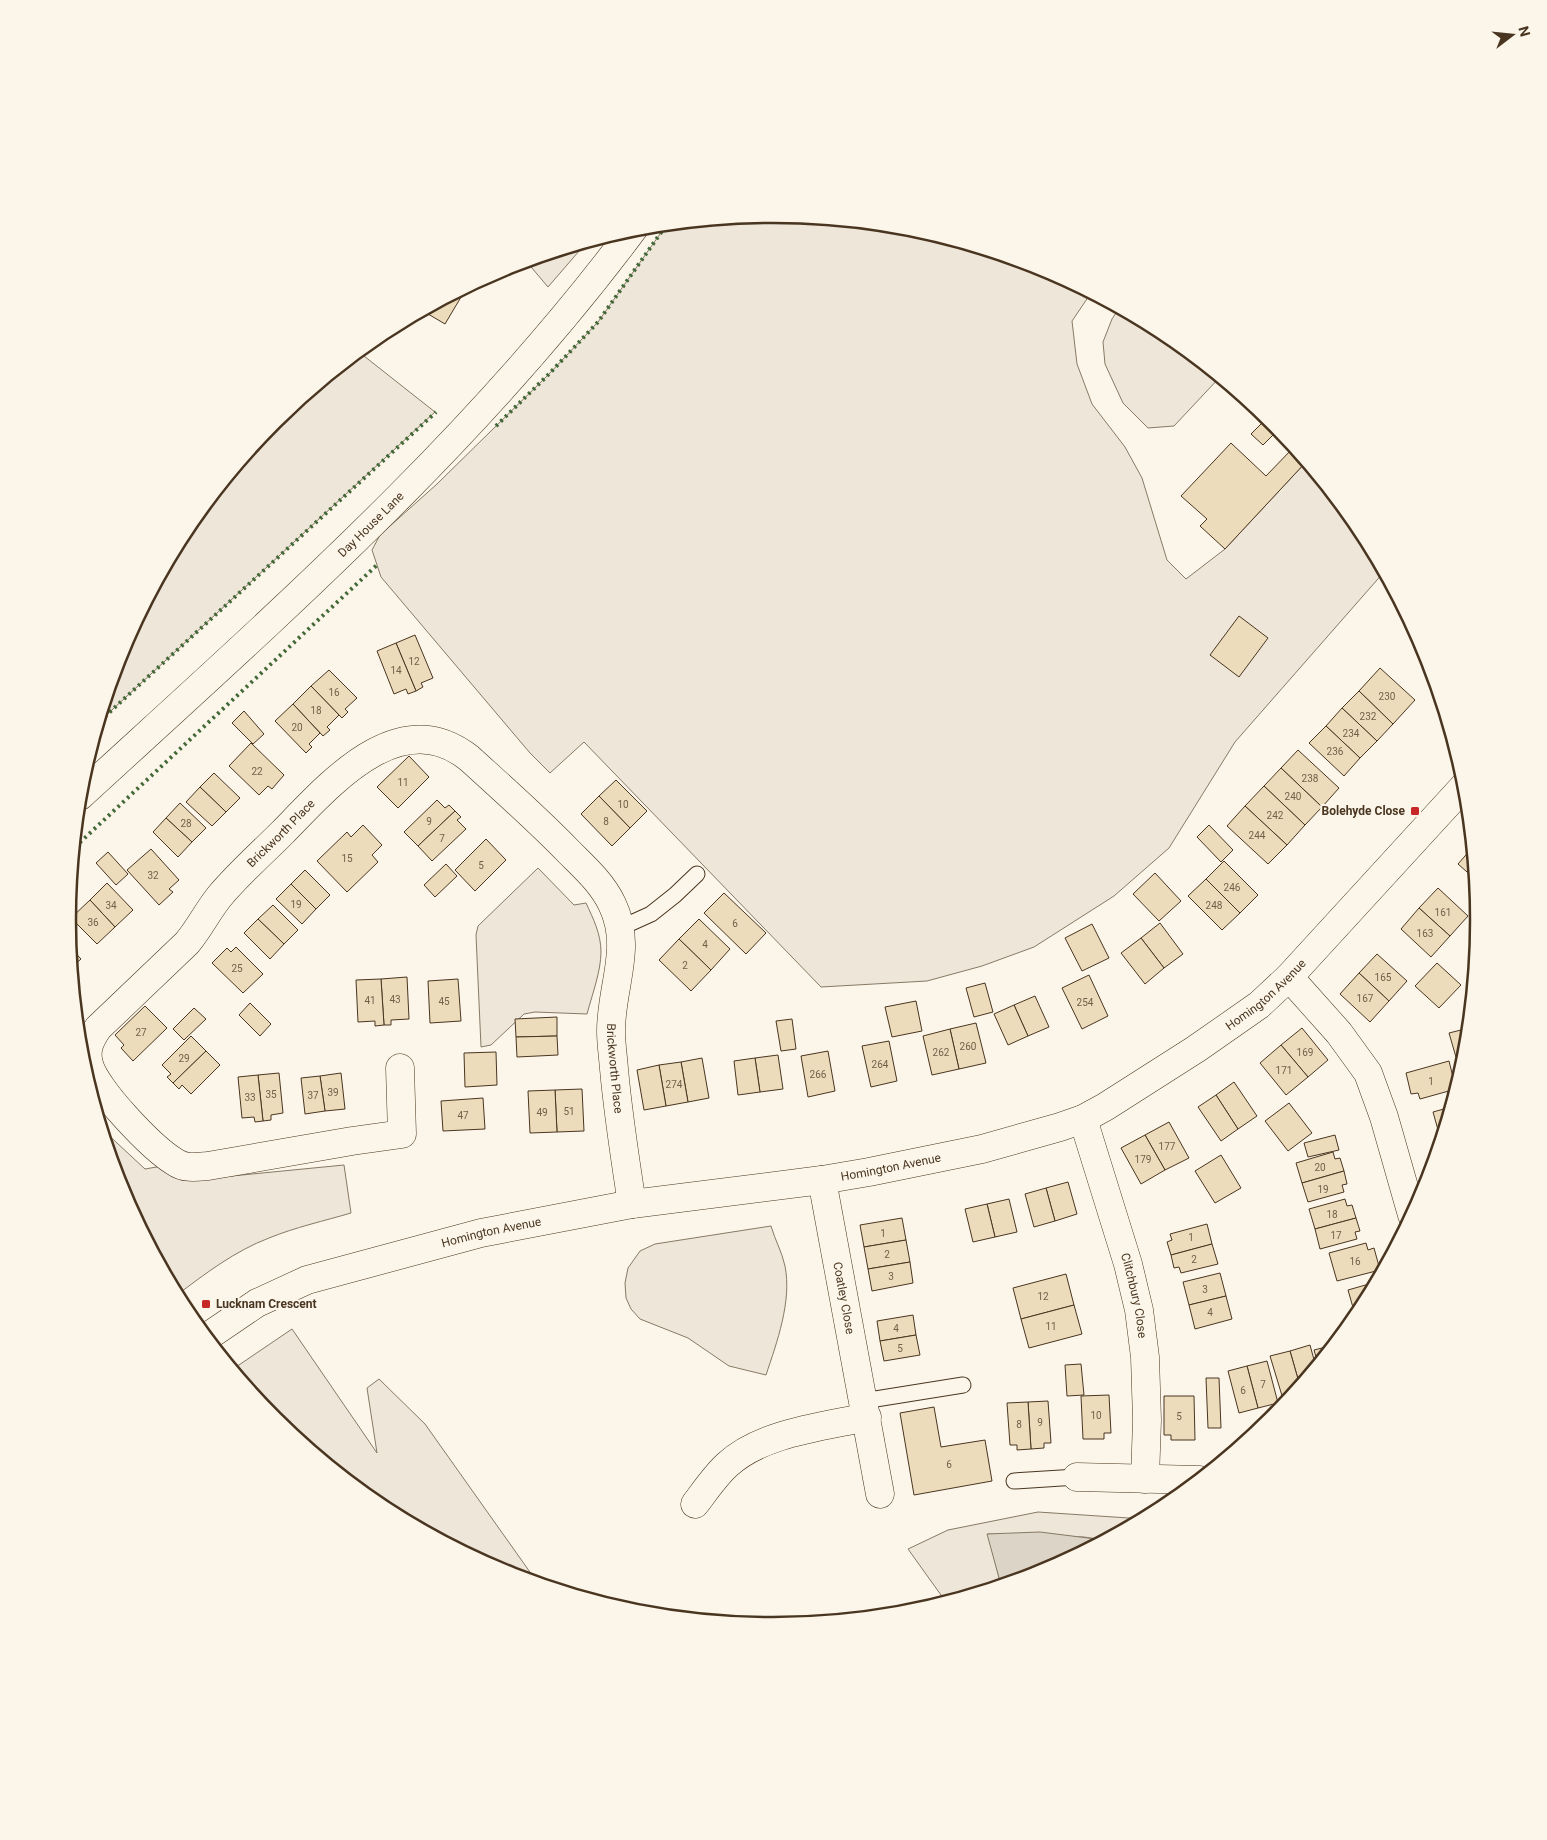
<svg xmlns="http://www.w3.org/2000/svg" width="1547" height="1840" font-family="Roboto,sans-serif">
<rect width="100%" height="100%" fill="#fbf6e9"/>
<g fill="#ede6d9" stroke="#887966">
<polygon points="774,214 912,228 1044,268 1091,293 1072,321 1077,364 1092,404 1125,447 1142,478 1167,560 1186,579 1225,549 1306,462 1361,528 1384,572 1235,742 1169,848 1114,896 1034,947 982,966 927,981 821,987 584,742 550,773 530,753 381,577 372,550 380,535 437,484 549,374 598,322 667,224"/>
<polygon points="586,243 548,287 526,261"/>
<polygon points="1119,308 1166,333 1220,377 1174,426 1148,428 1123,403 1105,364 1103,342 1112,319"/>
<polygon points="373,339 364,356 435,412 100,721 121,650 187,528 274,421"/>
<path d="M538 868 574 905 586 903C593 918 601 934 601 952 601 971 592 995 587 1014L535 1012 524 1014 491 1045 481 1047 476 935 478 926Z"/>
<path d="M103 1130 145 1169 162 1166 191 1180 344 1165 351 1213C324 1221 296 1227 269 1238 235 1251 206 1273 177 1295L121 1190Z"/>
<path d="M771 1226C775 1240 782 1252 785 1266 792 1301 777 1342 766 1375L729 1366 688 1338 640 1319 631 1309 626 1298 625 1283 628 1268 640 1251 655 1244Z"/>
<polygon points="292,1329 377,1453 367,1388 379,1379 425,1424 537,1582 503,1572 381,1507 274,1419 233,1369"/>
<polygon points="1038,1512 1144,1519 1104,1540 1084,1537 988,1534 1001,1585 946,1602 908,1549 948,1530"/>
</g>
<polygon fill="#dcd4c6" stroke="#887966" points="1040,1532 1104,1540 1043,1572 1001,1585 987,1534"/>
<g fill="#ecdcbc" stroke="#4a3520">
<polygon points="467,287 445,324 423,311"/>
<polygon points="1268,417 1306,462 1225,549 1200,526 1207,519 1181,496 1231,443 1266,476 1293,448 1276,432 1263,445 1251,434"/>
<polygon points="1239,616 1268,638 1239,677 1210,655"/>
<polygon points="415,635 433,678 421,683 423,687 416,691 396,643"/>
<polygon points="1419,638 1426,650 1427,653 1415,642"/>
<polygon points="396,643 416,691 408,694 406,689 394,694 377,651"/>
<polygon points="1380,668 1415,700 1393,724 1359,691"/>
<polygon points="329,670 357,698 345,709 348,712 342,718 311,686"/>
<polygon points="311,686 339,715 327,727 330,730 323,736 293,704"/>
<polygon points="1359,691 1393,724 1377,741 1342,708"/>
<polygon points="293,704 320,733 309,744 312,747 306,753 275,721"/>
<polygon points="1342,708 1377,741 1360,758 1326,726"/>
<polygon points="244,711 264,734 253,744 232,723"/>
<polygon points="1326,726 1360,758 1344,776 1309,743"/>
<polygon points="251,743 284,775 272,789 268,786 259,795 229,766"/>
<polygon points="1298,750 1339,788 1322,807 1281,768"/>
<polygon points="409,756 429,777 398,808 377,787"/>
<polygon points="1281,768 1322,807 1305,825 1264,786"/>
<polygon points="214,773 240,798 226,812 200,787"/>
<polygon points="616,780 647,811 630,828 599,796"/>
<polygon points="1264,786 1305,825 1287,845 1245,806"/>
<polygon points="200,787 226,812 212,826 186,802"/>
<polygon points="599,796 630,828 612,846 581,814"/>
<polygon points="437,800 445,808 449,805 455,811 418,846 404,832"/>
<polygon points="180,803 206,828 192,842 166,818"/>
<polygon points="1245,806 1287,845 1268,864 1227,826"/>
<polygon points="455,811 461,817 457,820 466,829 432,861 418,846"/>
<polygon points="166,818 192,842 178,857 153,832"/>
<polygon points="363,825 382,845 372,855 378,862 347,892 317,861 347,832 351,837"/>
<polygon points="1209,825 1233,850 1221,862 1197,837"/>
<polygon points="486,839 506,860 475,891 455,870"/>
<polygon points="1472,848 1475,879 1458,864"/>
<polygon points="151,849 179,880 169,889 173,892 159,905 127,870"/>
<polygon points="108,852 128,874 116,885 96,863"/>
<polygon points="1224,861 1258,895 1240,913 1206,879"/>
<polygon points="446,864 457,876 435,897 424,885"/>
<polygon points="305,870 330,895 316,909 291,884"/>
<polygon points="1155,873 1181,901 1159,921 1133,894"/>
<polygon points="1206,879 1240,913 1222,930 1188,896"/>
<polygon points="107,883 133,910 115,927 90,900"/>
<polygon points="291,884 316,909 302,924 276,899"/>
<polygon points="1438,888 1468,916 1450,936 1419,908"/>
<polygon points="724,893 766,933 746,954 704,913"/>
<polygon points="90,900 115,927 97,944 71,918"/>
<polygon points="273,905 298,930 284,944 258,919"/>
<polygon points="1419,908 1450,936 1431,957 1401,929"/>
<polygon points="258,919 284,944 270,959 244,933"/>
<polygon points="699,919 730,949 711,970 679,939"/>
<polygon points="1160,923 1183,954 1164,968 1141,938"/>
<polygon points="1092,924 1109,958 1082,971 1065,938"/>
<polygon points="1141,938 1164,968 1145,984 1121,953"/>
<polygon points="679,939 711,970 691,991 659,960"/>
<polygon points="70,947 81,959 72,967"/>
<polygon points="236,947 263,974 243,993 212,963 227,948 231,952"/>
<polygon points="1377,954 1407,981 1389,1001 1359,973"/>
<polygon points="1437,963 1461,985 1439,1008 1415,986"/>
<polygon points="1359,973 1389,1001 1370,1022 1340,994"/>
<polygon points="1089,975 1108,1016 1082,1029 1062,988"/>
<polygon points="407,977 409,1019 391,1020 391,1025 384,1025 381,979"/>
<polygon points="381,979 384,1025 375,1026 375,1021 358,1022 356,980"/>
<polygon points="458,979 461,1021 430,1023 428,981"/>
<polygon points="985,983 993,1012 974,1017 966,988"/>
<polygon points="1035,996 1049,1027 1028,1036 1014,1005"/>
<polygon points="916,1001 922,1031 892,1037 885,1007"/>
<polygon points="250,1003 271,1024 260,1036 239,1015"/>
<polygon points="1014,1005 1028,1036 1008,1045 994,1014"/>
<polygon points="145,1006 167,1028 133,1061 121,1048 124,1045 115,1035"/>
<polygon points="194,1008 206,1019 184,1040 173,1029"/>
<polygon points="557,1017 557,1036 516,1037 515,1019"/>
<polygon points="792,1019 796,1049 781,1051 776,1021"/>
<polygon points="976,1023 986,1063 959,1069 950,1029"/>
<polygon points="1302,1028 1328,1060 1308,1077 1281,1045"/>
<polygon points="1469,1028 1465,1062 1458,1064 1449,1033"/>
<polygon points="950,1029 959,1069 932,1075 923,1036"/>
<polygon points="191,1036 206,1051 173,1083 167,1077 171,1074 162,1065"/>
<polygon points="557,1036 558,1055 517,1057 516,1037"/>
<polygon points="889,1041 897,1081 871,1087 862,1046"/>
<polygon points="1281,1045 1308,1077 1286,1095 1260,1063"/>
<polygon points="206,1051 220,1065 191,1094 182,1085 179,1089 173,1083"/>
<polygon points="828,1051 835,1091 808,1097 801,1056"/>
<polygon points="496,1052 497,1085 465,1087 464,1053"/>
<polygon points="778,1055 783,1089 760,1092 755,1058"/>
<polygon points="702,1058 709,1098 688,1102 681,1062"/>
<polygon points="755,1058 760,1092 738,1095 734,1061"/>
<polygon points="1449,1061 1456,1089 1420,1099 1418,1093 1411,1094 1406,1073"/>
<polygon points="681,1062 688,1102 666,1106 659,1065"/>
<polygon points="659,1065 666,1106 644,1110 637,1070"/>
<polygon points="279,1073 283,1113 271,1115 271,1120 263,1121 258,1075"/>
<polygon points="341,1073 345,1109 325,1111 320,1076"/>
<polygon points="258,1075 263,1121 255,1122 254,1117 242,1118 238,1077"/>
<polygon points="320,1076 325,1111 305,1114 301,1078"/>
<polygon points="1234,1082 1257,1116 1238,1129 1216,1095"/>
<polygon points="582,1089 584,1131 557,1132 555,1090"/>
<polygon points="555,1090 557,1132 530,1133 528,1091"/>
<polygon points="1216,1095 1238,1129 1221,1141 1198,1107"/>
<polygon points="483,1098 485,1129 443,1131 441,1101"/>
<polygon points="1289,1103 1312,1133 1288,1151 1265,1121"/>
<polygon points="1451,1107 1442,1137 1440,1137 1433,1112"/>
<polygon points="1169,1122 1189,1158 1165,1170 1145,1135"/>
<polygon points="1145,1135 1165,1170 1141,1184 1121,1148"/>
<polygon points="1335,1135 1339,1150 1308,1157 1304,1143"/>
<polygon points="1333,1152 1335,1159 1340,1158 1344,1171 1302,1183 1296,1163"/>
<polygon points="1221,1155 1241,1188 1215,1203 1195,1171"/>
<polygon points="1344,1171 1347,1184 1342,1185 1344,1192 1308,1202 1302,1183"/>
<polygon points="1068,1182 1077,1214 1055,1221 1046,1188"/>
<polygon points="1046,1188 1055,1221 1034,1227 1025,1194"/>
<polygon points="1009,1199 1017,1232 995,1237 987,1204"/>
<polygon points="1345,1199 1347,1206 1352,1205 1356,1218 1315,1229 1309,1209"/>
<polygon points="987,1204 995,1237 973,1242 965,1209"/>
<polygon points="902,1218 906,1240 864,1247 860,1225"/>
<polygon points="1356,1218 1360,1231 1355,1232 1357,1239 1320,1249 1315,1229"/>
<polygon points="1207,1224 1212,1244 1171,1255 1167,1242 1172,1240 1170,1234"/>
<polygon points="906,1240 910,1262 868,1269 864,1247"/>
<polygon points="1366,1243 1368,1250 1374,1248 1380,1270 1337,1281 1329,1253"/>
<polygon points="1212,1244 1218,1264 1181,1273 1179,1267 1174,1268 1171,1255"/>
<polygon points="910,1262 913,1283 872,1291 868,1269"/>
<polygon points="1220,1273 1226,1296 1189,1305 1183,1282"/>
<polygon points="1066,1274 1074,1305 1021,1319 1013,1288"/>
<polygon points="1376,1282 1360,1312 1356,1318 1348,1290"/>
<polygon points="1226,1296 1232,1319 1195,1329 1189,1305"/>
<polygon points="1074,1305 1082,1334 1029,1348 1021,1319"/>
<polygon points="913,1315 916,1335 880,1341 877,1321"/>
<polygon points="916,1335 920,1355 884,1361 880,1341"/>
<polygon points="1310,1345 1316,1367 1300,1386 1290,1351"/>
<polygon points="1334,1345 1318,1364 1314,1350"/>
<polygon points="1290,1351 1300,1386 1291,1396 1283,1399 1270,1356"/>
<polygon points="1267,1361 1278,1403 1258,1408 1247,1366"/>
<polygon points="1081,1364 1084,1395 1067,1396 1065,1365"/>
<polygon points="1247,1366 1258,1408 1239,1413 1228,1371"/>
<polygon points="1206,1378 1219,1378 1221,1428 1208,1428"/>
<polygon points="1109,1395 1111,1433 1104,1433 1104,1439 1083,1439 1081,1396"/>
<polygon points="1164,1396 1194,1396 1195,1440 1171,1440 1171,1435 1164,1435"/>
<polygon points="1048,1401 1051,1443 1044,1443 1044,1448 1031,1449 1028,1402"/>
<polygon points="1028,1402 1031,1449 1017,1450 1017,1445 1010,1445 1007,1403"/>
<polygon points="934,1407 941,1447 985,1440 992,1481 914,1495 900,1413"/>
</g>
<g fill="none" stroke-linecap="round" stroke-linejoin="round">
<defs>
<g id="service">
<polyline points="620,928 651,914 675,895 697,874"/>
<polyline points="863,1401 963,1385"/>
<polyline points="1014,1481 1077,1477"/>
</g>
<g id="minor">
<path id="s1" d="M80 796C275 617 475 442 634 228"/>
<polyline points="1289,977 1339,1033 1368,1073 1384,1117 1412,1215"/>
<path id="s2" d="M400 1068 402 1134 352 1141 208 1166C197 1167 185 1169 175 1162 152 1148 95 1089 89 1064 85 1050 90 1040 98 1028L187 943C199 929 207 912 219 897 238 874 262 853 283 832 330 784 399 703 469 758 503 789 537 819 569 852 585 868 602 883 612 904 633 947 611 986 611 1031 611 1043 613 1056 614 1069 618 1114 625 1159 632 1204"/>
<path id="s3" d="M1083 1119 1128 1264 1139 1310 1145 1357 1147 1420 1145 1479"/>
<path id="s4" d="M822 1180 880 1494"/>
<path id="s5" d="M207 1337 257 1303 307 1280 481 1233 632 1204 822 1180 869 1172 982 1149 1060 1127 1083 1119 1105 1107 1196 1049 1259 1005 1289 977 1466 784"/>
<polyline points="1077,1477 1199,1480"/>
<path d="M695 1504C705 1491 715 1476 727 1465 761 1433 822 1427 867 1417"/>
</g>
</defs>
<use href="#service" stroke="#4a3520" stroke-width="17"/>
<use href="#minor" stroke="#4a3520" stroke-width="29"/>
<use href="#service" stroke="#fbf6e9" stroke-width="15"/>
<use href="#minor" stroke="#fbf6e9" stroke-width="28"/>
<g stroke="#436837" stroke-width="4" stroke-dasharray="2.5 4" stroke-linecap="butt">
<polyline points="496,426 549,374 598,322 667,224"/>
<polyline points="100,721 436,412"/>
<polyline points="75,847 377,565"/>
</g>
</g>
<g fill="#c62828" stroke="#fbf6e9" stroke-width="2">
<rect x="1410" y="806" width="10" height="10" rx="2.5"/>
<rect x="201" y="1299" width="10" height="10" rx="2.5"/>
</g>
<g text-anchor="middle" stroke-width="4" stroke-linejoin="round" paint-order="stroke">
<g font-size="10" fill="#725f47">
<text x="414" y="665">12</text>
<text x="396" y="674">14</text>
<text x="334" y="696">16</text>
<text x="1387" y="700">230</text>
<text x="316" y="714">18</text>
<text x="1368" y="720">232</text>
<text x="297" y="731">20</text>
<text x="1351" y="737">234</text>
<text x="1335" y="755">236</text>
<text x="257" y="775">22</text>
<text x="1310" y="782">238</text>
<text x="403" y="786">11</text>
<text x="1293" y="800">240</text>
<text x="623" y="808">10</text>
<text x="1275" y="819">242</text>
<text x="429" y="825">9</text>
<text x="606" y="825">8</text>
<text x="186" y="827">28</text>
<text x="1257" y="839">244</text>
<text x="442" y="842">7</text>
<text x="347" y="862">15</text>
<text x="481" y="869">5</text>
<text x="153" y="879">32</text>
<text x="1232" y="891">246</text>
<text x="296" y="908">19</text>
<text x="111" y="909">34</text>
<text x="1214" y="909">248</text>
<text x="1443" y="916">161</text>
<text x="93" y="926">36</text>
<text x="735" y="927">6</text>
<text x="1425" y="937">163</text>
<text x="705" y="948">4</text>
<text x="685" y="969">2</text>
<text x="237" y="972">25</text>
<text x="1383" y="981">165</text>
<text x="1365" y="1002">167</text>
<text x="395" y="1003">43</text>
<text x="370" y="1004">41</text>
<text x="444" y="1005">45</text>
<text x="1085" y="1006">254</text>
<text x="141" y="1036">27</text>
<text x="968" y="1050">260</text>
<text x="941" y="1056">262</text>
<text x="1305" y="1056">169</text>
<text x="184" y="1062">29</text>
<text x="880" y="1068">264</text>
<text x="1284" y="1074">171</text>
<text x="818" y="1078">266</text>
<text x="1431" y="1085">1</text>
<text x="674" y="1088">274</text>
<text x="333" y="1096">39</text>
<text x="271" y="1098">35</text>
<text x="313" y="1099">37</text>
<text x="250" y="1101">33</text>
<text x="569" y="1115">51</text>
<text x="542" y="1116">49</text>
<text x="463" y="1119">47</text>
<text x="1167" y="1150">177</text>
<text x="1143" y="1163">179</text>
<text x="1320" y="1171">20</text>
<text x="1323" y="1193">19</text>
<text x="1332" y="1218">18</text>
<text x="883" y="1237">1</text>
<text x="1336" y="1239">17</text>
<text x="1191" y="1241">1</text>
<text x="887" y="1258">2</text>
<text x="1194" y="1263">2</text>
<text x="1355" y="1265">16</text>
<text x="891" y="1280">3</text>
<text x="1205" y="1293">3</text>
<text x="1043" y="1300">12</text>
<text x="1210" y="1316">4</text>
<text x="1051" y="1330">11</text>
<text x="896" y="1332">4</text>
<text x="900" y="1352">5</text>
<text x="1263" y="1388">7</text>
<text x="1243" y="1394">6</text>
<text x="1096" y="1419">10</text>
<text x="1179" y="1420">5</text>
<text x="1040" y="1426">9</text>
<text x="1019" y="1428">8</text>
<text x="949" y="1468">6</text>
</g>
<g font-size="12" fill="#4a3520" stroke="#fbf6e9">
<text dy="4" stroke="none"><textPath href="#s1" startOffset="398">Day House Lane</textPath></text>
<text dy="4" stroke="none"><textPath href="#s2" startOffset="735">Brickworth Place</textPath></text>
<text dy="4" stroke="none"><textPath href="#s5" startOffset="1131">Homington Avenue</textPath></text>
<text dy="4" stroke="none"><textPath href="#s2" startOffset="1332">Brickworth Place</textPath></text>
<text dy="4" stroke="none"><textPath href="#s5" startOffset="711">Homington Avenue</textPath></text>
<text dy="4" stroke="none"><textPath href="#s5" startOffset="306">Homington Avenue</textPath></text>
<text dy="4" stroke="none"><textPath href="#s3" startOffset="184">Clitchbury Close</textPath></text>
<text dy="4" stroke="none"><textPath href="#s4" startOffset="120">Coatley Close</textPath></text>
</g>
<g font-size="12" font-weight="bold" fill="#4a3520" stroke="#fbf6e9" text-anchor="end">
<text x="1405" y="815">Bolehyde Close</text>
<text x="216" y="1308" text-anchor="start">Lucknam Crescent</text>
</g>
</g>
<path d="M0 0H1547V1840H0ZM76 920a697 697 0 1 1 1394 0a697 697 0 1 1-1394 0Z" fill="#fbf6e9" fill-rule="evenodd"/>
<path fill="none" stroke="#4a3520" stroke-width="2.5" d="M76 920a697 697 0 1 1 1394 0a697 697 0 1 1-1394 0Z"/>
<g transform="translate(1512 35) rotate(74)" stroke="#fbf6e9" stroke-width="4" paint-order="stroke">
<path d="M0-4L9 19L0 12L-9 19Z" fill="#4a3520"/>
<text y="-8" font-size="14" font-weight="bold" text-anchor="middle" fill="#4a3520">N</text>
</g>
</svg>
